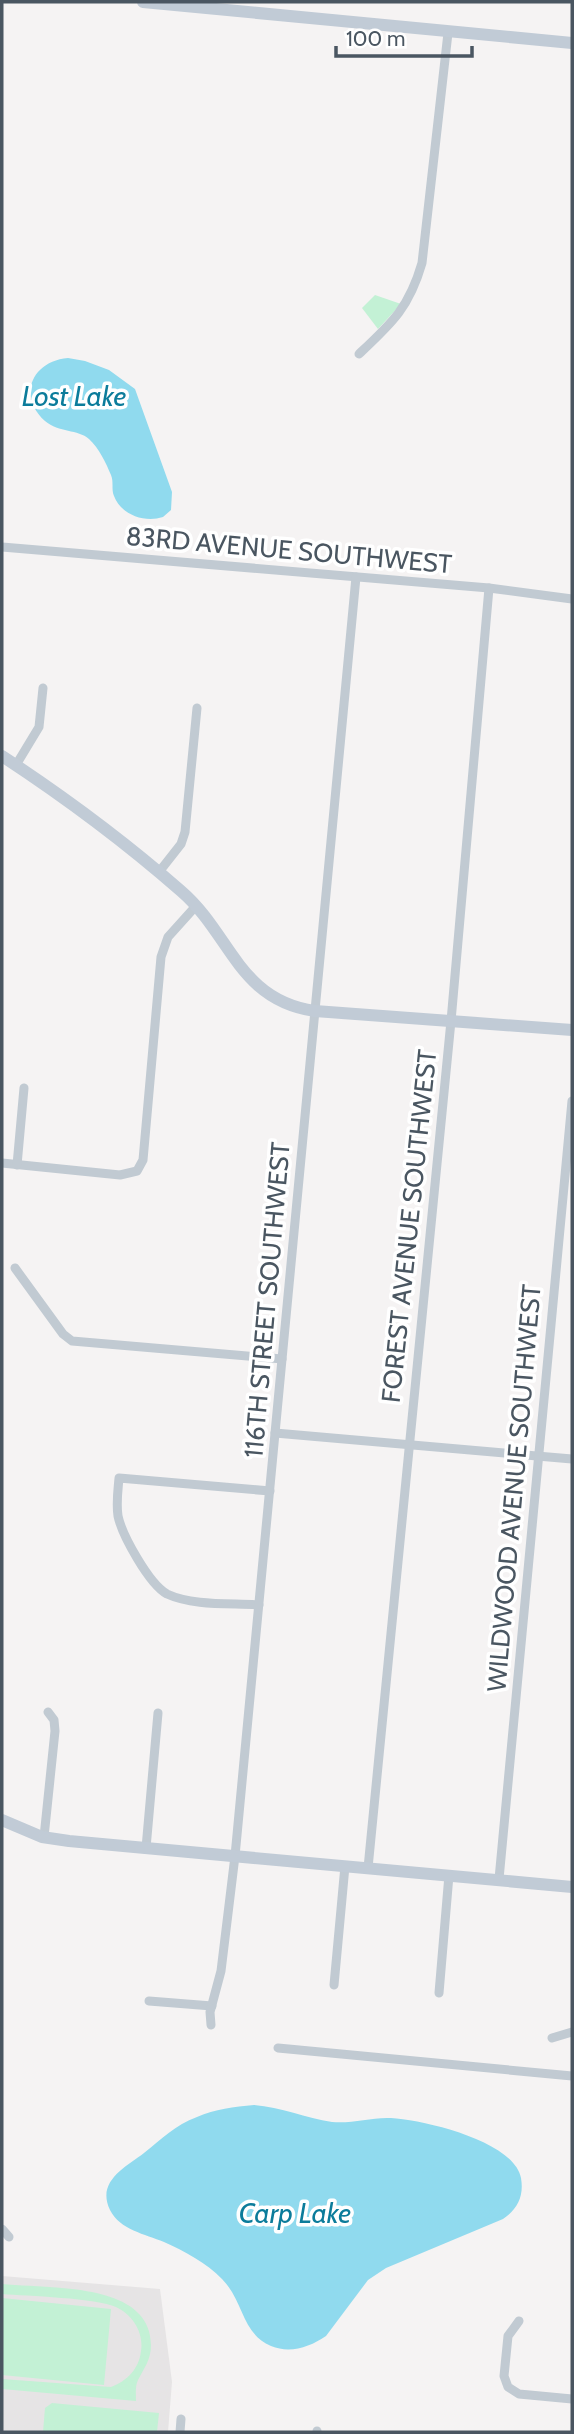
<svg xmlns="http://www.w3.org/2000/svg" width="574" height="2434" font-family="Cabin,sans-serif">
<rect width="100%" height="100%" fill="#f5f3f3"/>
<polygon fill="#e6e4e5" points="2,2276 160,2289 172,2382 168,2432 2,2432"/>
<g fill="#c3f1d5">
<polygon points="375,295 401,304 378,329 362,308"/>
<path d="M2 2284C47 2289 151 2281 151 2345 151 2360 144 2368 138 2380 135 2386 136 2395 136 2401L2 2389V2379L111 2387C127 2381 139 2369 141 2351 144 2333 133 2315 116 2307 97 2298 27 2296 2 2294Z"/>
<polygon points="2,2298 111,2309 104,2385 2,2375"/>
<polygon points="52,2403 159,2413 157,2432 43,2432 45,2408"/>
</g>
<g fill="#90daee">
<path d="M68 358 85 361 109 370 135 389 172 492 171 510 163 517C145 523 121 515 114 496 111 489 114 482 111 475 106 463 99 448 89 439 78 429 59 433 45 421 17 396 32 361 68 358Z"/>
<path d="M254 2105C281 2107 306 2118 332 2122 352 2124 371 2117 391 2118 424 2120 514 2141 521 2178 524 2196 518 2209 503 2219L386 2268 368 2280 326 2336C310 2347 290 2354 271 2346 241 2333 244 2301 222 2279 207 2263 184 2251 164 2242 145 2234 120 2230 110 2210 96 2181 126 2167 144 2153 162 2139 175 2125 197 2117 215 2109 234 2107 254 2105Z"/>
</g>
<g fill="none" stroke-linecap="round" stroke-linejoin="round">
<g stroke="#c1cad2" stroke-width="9">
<path d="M359 354C392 323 409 308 422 263L448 33"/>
<polyline points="2,547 489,588 572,599"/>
<polyline points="16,765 39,727 43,688"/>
<polyline points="159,872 181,844 185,832 197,708"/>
<polyline points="2,1163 120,1175 137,1171 143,1160 161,957 168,937 195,907"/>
<polyline points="17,1165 24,1088"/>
<polyline points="15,1268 63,1334 72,1341 282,1359"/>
<polyline points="275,1433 572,1459"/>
<path d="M259 1605C231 1603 193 1606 167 1594 149 1584 122 1535 118 1516 116 1503 118 1490 119 1478L270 1491"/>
<polyline points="44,1837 55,1731 54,1720 48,1712"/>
<polyline points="146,1848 158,1713"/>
<polyline points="368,1868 451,1021 489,588"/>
<polyline points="499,1879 572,1101"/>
<polyline points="334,1985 345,1866"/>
<polyline points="439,1993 449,1875"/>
<polyline points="149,2001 212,2006"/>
<polyline points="211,2025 210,2012 221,1971 235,1856 356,577"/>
<polyline points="552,2038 572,2032"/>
<polyline points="278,2048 572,2076"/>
<polyline points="2,2229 9,2237"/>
<polyline points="519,2321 508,2336 504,2376 508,2387 519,2394 572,2399"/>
<polyline points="180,2432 181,2419"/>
<polyline points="317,2432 317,2431"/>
</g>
<g stroke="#c1cbd6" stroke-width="12">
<polyline points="143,2 572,43"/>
<path d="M2 756C63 796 125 842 181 891 231 934 238 1000 315 1011L572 1030"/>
<polyline points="2,1820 42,1837 69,1841 572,1887"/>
</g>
</g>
<g text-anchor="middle" stroke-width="7" stroke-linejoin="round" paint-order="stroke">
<g font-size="26" fill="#4a5661" stroke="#fff">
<text transform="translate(289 550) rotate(5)" y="9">83RD AVENUE SOUTHWEST</text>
<text transform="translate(409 1226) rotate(-84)" y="9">FOREST AVENUE SOUTHWEST</text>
<text transform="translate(267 1300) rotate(-85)" y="9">116TH STREET SOUTHWEST</text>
<text transform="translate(514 1488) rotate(-85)" y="9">WILDWOOD AVENUE SOUTHWEST</text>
</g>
<g font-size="28" font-style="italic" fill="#0c7c9b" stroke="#fff">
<text x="74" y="406">Lost Lake</text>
<text x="295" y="2223">Carp Lake</text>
</g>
</g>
<rect width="574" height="2434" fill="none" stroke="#4a5661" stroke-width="7"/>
<path d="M336 46v10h136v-10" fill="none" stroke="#4a5661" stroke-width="3.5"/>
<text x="346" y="46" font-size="21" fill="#4a5661" stroke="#ffffff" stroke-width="5" paint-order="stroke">100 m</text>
</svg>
